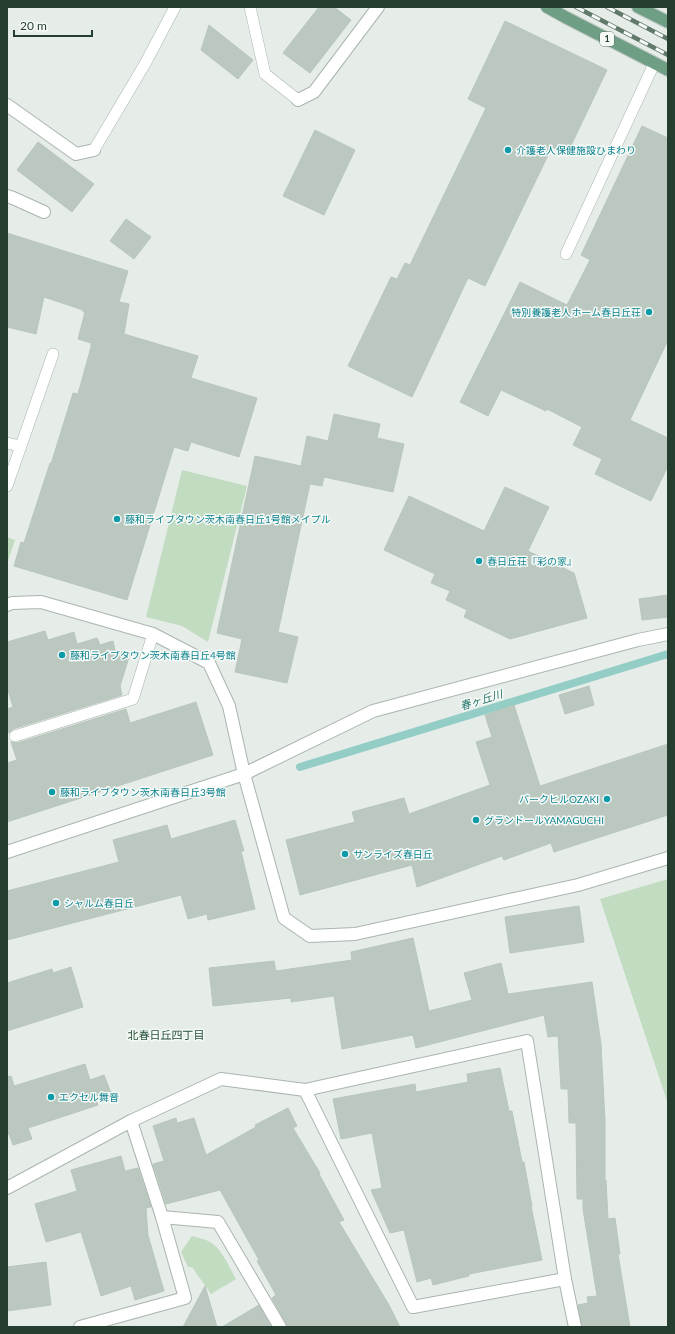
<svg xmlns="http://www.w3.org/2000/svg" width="675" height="1334" font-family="Lato,'Noto Sans JP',sans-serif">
<rect width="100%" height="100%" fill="#e6ede8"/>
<g fill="#c1dcc1">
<polygon points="182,470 247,486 208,642 182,626 146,617"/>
<polygon points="7,537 15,540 7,564"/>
<polygon points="668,879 668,1104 600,899"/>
<path d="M192 1236C198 1238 205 1239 210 1242 222 1249 229 1267 236 1279L211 1294 192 1267H188L181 1252Z"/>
</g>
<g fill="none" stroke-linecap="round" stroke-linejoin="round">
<polyline stroke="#93cdc5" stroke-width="8" points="300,767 668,654"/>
</g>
<g fill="#bbc8c0" stroke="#b8c6bd">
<polygon points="319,7 334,7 351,20 310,73 283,53"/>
<polygon points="505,21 607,70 567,154 552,147 485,286 468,278 412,397 348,366 391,277 397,279 405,263 410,265 486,108 468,99"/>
<polygon points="209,25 253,60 238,79 201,50"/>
<polygon points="642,126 668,138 668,340 630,420 668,438 668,466 651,501 595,474 602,459 573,445 582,427 547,409 546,411 501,390 488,416 460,402 520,282 567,305 590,260 581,255"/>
<polygon points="315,130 355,150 324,215 283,196"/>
<polygon points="38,142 94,184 72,212 17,170"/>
<polygon points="126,219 151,237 134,259 110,241"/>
<polygon points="7,233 128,271 119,302 129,304 124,334 198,356 191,378 257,398 239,457 191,442 188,451 174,447 127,600 14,566 21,542 24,543 50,463 51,464 73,393 78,394 91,347 91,343 78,339 85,312 83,312 83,310 44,297 36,334 7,327"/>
<polygon points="334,414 380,424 377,438 404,444 393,492 324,477 322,486 310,484 278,632 298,637 287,683 235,672 242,639 217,633 255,456 301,466 307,436 328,441"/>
<polygon points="505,487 549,507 528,551 574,573 587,618 510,639 464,617 467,610 446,600 450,591 431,583 435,574 384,550 409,496 484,531"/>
<polygon points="668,595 668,617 642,620 639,599"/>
<polygon points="45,631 48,640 74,632 77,644 97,638 100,645 113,641 115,650 130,654 120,686 122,695 13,729 9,733 7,728 7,709 13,707 7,687 7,642"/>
<polygon points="589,686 594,705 565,714 559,695"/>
<polygon points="196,702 213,755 7,822 7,763 17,760 11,742 17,743 126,709 130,723"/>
<polygon points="514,705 540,786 668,744 668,815 554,852 551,843 504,860 502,856 417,887 412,865 300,895 286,840 355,822 352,812 404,798 409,814 490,785 476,742 492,737 485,715"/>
<polygon points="235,820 244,851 241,851 255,909 208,920 207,914 188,919 181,895 7,940 7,891 119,862 113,840 167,825 171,839"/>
<polygon points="579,906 584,942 510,953 505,917"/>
<polygon points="413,938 429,1011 472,1000 464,973 501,963 508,994 592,982 601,1044 605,1121 605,1180 606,1180 608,1219 615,1218 620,1254 618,1254 630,1327 582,1327 578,1305 588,1303 587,1297 597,1296 583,1209 583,1199 577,1199 576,1123 569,1123 568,1089 561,1089 558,1036 548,1037 544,1015 416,1048 413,1035 342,1049 334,996 291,1002 291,998 213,1006 209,968 274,961 276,971 352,960 351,952"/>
<polygon points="71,967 83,1007 7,1031 7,983 52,969 53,973"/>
<polygon points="85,1064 90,1080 104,1075 111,1093 96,1099 98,1105 28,1128 32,1139 13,1145 9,1134 7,1135 7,1077 11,1076 14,1086"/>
<polygon points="500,1068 509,1111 512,1111 522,1162 524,1162 532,1206 531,1206 542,1260 469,1274 469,1276 433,1285 431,1278 417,1282 404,1230 390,1233 371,1190 382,1188 372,1133 341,1139 333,1099 415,1084 416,1092 468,1082 467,1074"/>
<polygon points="288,1108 297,1126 293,1128 320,1173 319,1174 344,1220 339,1222 389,1305 400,1327 287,1327 286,1323 272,1298 276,1295 257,1261 259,1260 220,1190 166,1204 153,1164 164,1161 153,1126 176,1118 177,1123 194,1118 206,1155 256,1127 255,1125"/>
<polygon points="121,1156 125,1171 138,1168 151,1207 146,1208 148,1235 164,1291 135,1300 131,1286 101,1296 81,1232 46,1242 35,1204 77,1191 71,1170"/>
<polygon points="46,1262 51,1305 7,1311 7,1267"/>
<polygon points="205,1286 217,1327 183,1327"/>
<polygon points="259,1305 271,1327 222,1327"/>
</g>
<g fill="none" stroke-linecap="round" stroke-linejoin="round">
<defs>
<g id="service">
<polyline points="250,7 265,74 298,100"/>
<polyline points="94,150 146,62 175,7"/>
<polyline points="566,254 654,64"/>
<polyline points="7,443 20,446"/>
<polyline points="7,486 53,354"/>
<polyline points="15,736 133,699 153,634"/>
</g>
<g id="minor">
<polyline points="298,100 314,92 378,7"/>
<polyline points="7,105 76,154 94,150"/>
<polyline points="7,196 13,198 44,212"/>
<polyline points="7,605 12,603 41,602 153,634 209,663 229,706 244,774 284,918 310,936 355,934 578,885 668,858"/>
<polyline points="7,852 244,774 373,711 638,640 668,634"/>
<polyline points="305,1090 527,1041 565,1279 575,1327"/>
<polyline points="7,1188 131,1121 221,1079 305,1090 413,1307 565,1279"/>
<polyline points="162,1217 218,1222 280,1327"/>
<polyline points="80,1327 185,1298 162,1217 131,1121"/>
</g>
<g id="primary">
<polyline points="547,7 565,17 668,70"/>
<polyline points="638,7 668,22"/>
</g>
</defs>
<use href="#service" stroke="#a9b5ad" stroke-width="12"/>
<use href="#minor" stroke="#a9b5ad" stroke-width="14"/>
<use href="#primary" stroke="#c2c9c5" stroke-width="14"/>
<use href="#service" stroke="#fff" stroke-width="11"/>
<use href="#minor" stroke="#fff" stroke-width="12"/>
<use href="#primary" stroke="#6e9f84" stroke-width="12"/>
<defs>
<g id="rail">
<polyline points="576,7 668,55"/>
<polyline points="607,7 668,39"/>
</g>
</defs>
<use href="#rail" stroke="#61796b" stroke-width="4.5"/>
<use href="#rail" stroke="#f6faf7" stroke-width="3" stroke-dasharray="9" stroke-linecap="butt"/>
</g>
<g fill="#0f9aa8" stroke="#f6faf7" stroke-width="1.5">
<circle cx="508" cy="150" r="4"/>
<circle cx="649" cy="312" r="4"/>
<circle cx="117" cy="519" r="4"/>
<circle cx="479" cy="561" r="4"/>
<circle cx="62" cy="655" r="4"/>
<circle cx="52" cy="792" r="4"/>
<circle cx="607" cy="799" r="4"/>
<circle cx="476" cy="820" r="4"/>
<circle cx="345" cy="854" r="4"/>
<circle cx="56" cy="903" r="4"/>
<circle cx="51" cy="1097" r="4"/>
</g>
<g text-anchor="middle" stroke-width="3" stroke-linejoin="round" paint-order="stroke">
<rect fill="#f6faf7" stroke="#64766c" stroke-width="1" x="600" y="32" width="14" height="14" rx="3"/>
<g font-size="9" font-weight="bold" fill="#263e30">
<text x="607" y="42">1</text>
</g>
<g font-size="10" fill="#0d838f" stroke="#f6faf7" text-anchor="start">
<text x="516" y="154">介護老人保健施設ひまわり</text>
<text x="641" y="316" text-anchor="end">特別養護老人ホーム春日丘荘</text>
<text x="125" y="523">藤和ライブタウン茨木南春日丘1号館メイプル</text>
<text x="487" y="565">春日丘荘『彩の家』</text>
<text x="70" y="659">藤和ライブタウン茨木南春日丘4号館</text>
<text x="60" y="796">藤和ライブタウン茨木南春日丘3号館</text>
<text x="599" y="803" text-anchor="end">パークヒルOZAKI</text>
<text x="484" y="824">グランドールYAMAGUCHI</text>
<text x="353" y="858">サンライズ春日丘</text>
<text x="64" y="907">シャルム春日丘</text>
<text x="59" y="1101">エクセル舞音</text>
</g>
<g font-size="11" font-style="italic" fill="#25756b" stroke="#f6faf7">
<text transform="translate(481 700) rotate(-17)" y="4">春ヶ丘川</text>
</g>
<g font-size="11" fill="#234e37" stroke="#f6faf7">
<text x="166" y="1039">北春日丘四丁目</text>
</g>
</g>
<rect width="675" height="1334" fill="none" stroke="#263e30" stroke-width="16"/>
<path d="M14 30v6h78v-6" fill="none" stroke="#263e30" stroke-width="2"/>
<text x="20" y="30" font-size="12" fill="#263e30" stroke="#f6faf7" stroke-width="3" paint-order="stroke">20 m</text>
</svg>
